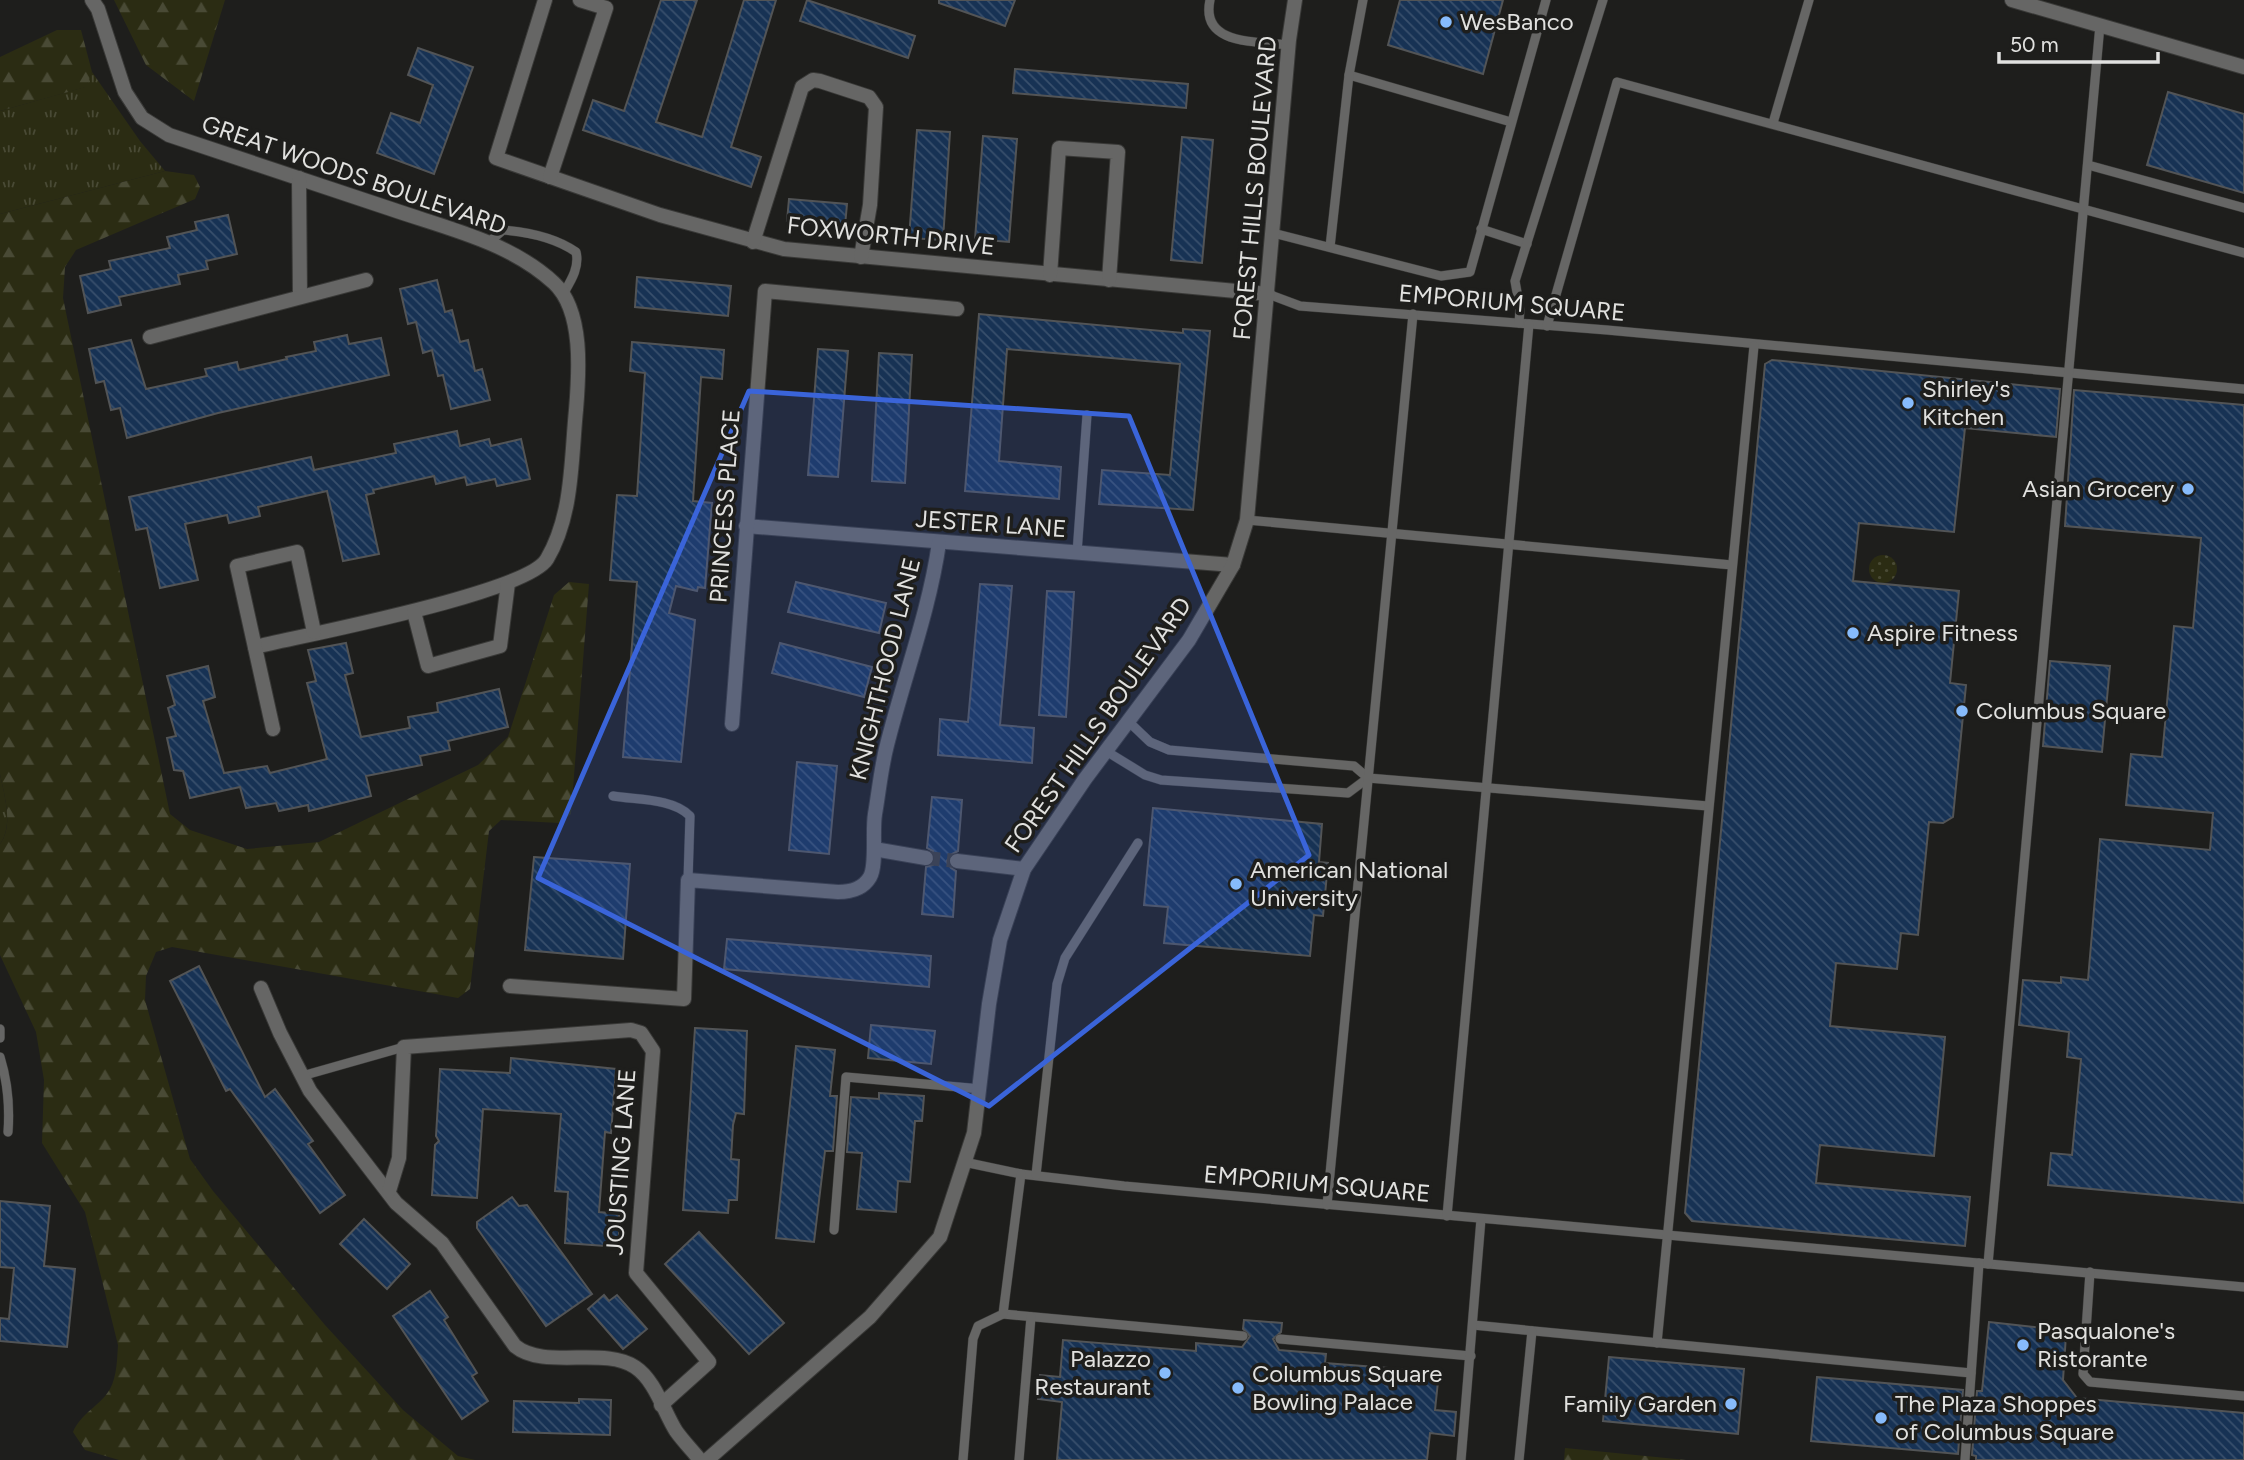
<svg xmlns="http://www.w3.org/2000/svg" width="2244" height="1460" font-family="Figtree,sans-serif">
<defs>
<pattern id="grass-tufts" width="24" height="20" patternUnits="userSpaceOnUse" patternTransform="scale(1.75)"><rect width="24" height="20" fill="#2b2c13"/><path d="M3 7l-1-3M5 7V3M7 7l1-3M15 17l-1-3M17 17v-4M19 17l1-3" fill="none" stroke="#494a35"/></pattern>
<pattern id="forest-firs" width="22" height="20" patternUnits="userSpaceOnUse" patternTransform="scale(1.75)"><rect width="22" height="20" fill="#2b2c13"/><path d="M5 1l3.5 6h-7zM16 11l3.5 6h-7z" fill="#494a35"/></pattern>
<pattern id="park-dots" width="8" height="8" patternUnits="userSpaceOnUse" patternTransform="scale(1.75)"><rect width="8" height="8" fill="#2b2c13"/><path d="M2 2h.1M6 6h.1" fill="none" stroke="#494a35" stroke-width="1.8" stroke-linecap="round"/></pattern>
<pattern id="building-back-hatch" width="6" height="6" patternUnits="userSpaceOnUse" patternTransform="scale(1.75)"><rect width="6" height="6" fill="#173254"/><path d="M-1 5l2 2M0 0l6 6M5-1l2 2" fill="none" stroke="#384f6c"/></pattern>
</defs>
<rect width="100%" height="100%" fill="#1e1e1c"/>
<g fill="url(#grass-tufts)">
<polygon points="92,72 140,141 165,171 0,214 0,111 85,87"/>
<path d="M0 774C4 794 14 826 0 844Z"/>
</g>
<g fill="url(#forest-firs)">
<polygon points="114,0 225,0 194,101 146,65"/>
<polygon points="57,30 81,30 92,72 86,87 0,111 0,57"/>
<path d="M165 171 194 175 200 187 195 199 76 250 65 267 63 298 170 814 190 830 247 849 319 842 478 765 508 737 554 595 569 582 589 584 571 814 559 823 501 820 489 831 470 989 458 998 172 947 156 952 146 976 145 1000 190 1159 213 1191 325 1325 403 1410 458 1456 475 1460H119L85 1450 73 1432C81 1413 100 1406 110 1389 117 1376 117 1359 118 1345L85 1212 42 1143 44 1080 36 1032 0 955V844C14 826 4 794 0 774V214Z"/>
<polygon points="1565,1448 1686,1460 1564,1460"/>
</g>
<circle fill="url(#park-dots)" cx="1883" cy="569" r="14"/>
<g fill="url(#building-back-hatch)" stroke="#525456" stroke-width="2">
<polygon points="661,0 697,0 656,122 702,137 744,0 776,0 731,147 761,157 751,187 583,130 593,100 624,111"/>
<polygon points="807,0 915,36 908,58 800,21"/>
<polygon points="939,0 1015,0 1005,26 939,3"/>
<polygon points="1400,0 1503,0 1483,74 1388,45"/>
<polygon points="418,48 473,67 434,174 377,153 391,113 420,123 433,85 408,75"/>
<polygon points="1015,69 1188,84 1186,108 1013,93"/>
<polygon points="2168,92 2244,114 2244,193 2147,165"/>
<polygon points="917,130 950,132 943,240 909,238"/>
<polygon points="983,136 1017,139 1009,242 975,239"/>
<polygon points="1182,137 1213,140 1202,263 1171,260"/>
<polygon points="789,199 847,204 845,226 787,221"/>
<polygon points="228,215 237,254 206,261 208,269 178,275 180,284 119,297 121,305 88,313 80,276 111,269 109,261 170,248 167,237 197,230 195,222"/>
<polygon points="637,277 731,286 728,316 635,307"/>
<polygon points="437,280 445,312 452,310 460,342 468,340 475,371 482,369 490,400 451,409 443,375 438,376 432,350 423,353 416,322 408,324 400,289"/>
<polygon points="979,314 1183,333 1183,329 1210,331 1193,510 1099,504 1102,470 1170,475 1180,364 1007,349 999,461 1061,467 1059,499 965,491"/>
<polygon points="347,335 349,344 381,338 389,375 218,413 127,438 120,408 111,410 104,381 96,383 89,349 131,340 146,389 207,376 205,369 237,362 239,370 287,359 286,357 316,351 314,342"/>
<polygon points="632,342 724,350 722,379 701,377 693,501 712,503 705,588 698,587 697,591 676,586 669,613 695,620 681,762 623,757 637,582 610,580 617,495 637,496 645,373 630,371"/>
<polygon points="818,349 848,351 838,477 808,475"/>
<polygon points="879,353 912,355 905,483 872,481"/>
<polygon points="1772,360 2060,389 2056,437 1965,428 1954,532 1859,523 1853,581 1959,591 1950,683 1966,685 1953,817 1943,823 1929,822 1918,935 1901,933 1897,969 1836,963 1830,1026 1945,1037 1934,1156 1820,1145 1816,1183 1970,1197 1965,1246 1692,1221 1685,1213 1765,364"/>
<polygon points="2074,390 2244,405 2244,1203 2048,1185 2051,1153 2072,1155 2081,1059 2067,1057 2069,1032 2019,1025 2023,980 2061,983 2061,977 2088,980 2100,839 2210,850 2213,813 2126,805 2131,754 2162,757 2174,626 2193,628 2201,538 2065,526"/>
<polygon points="457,431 460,446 489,439 491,446 521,439 530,479 497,486 495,479 467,485 465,477 436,484 434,476 373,490 374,493 366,495 379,554 343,561 327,491 258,507 260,516 229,523 227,515 185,524 198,580 160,588 147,528 136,530 129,497 311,457 314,470 396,453 394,444"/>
<polygon points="796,582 886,603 879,633 788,612"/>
<polygon points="980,584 1012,586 1000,725 1034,728 1032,763 938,755 940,719 968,722"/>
<polygon points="1047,591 1074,592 1066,717 1039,715"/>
<polygon points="346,643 353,673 345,675 361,737 410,728 408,717 438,712 437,703 499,689 508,727 448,741 450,750 420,756 422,765 366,776 371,796 309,811 308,805 279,811 276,803 246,808 240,787 190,798 183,771 174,770 167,738 176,736 168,708 175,705 167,676 208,666 215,697 203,701 224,773 267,766 270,773 327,759 307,683 316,681 308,650"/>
<polygon points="780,643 872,667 864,697 772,673"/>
<polygon points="2050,661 2110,666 2102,752 2043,746"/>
<polygon points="797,762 837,766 829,854 789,850"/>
<polygon points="932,797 962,800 958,851 950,855 947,861 951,868 956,871 953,917 922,914 926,867 933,865 936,859 933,851 927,848"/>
<polygon points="1153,808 1322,824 1319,862 1328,863 1323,916 1314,915 1310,956 1164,943 1168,907 1144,905"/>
<polygon points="534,857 630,864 623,959 525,950"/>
<polygon points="727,939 931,956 929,987 724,969"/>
<polygon points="199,966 265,1097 275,1089 313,1141 308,1144 345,1195 320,1213 230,1089 226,1091 170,981"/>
<polygon points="871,1025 935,1031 931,1064 868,1058"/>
<polygon points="695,1028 747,1031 744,1114 736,1113 733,1125 731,1159 739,1160 737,1200 729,1200 728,1213 683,1210"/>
<polygon points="796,1046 835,1050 830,1096 837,1096 833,1151 825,1151 814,1242 776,1238"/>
<polygon points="511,1058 616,1069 611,1133 605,1132 599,1212 619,1214 619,1247 565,1243 568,1192 555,1191 561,1114 483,1109 477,1198 432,1195 435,1145 439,1141 436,1136 440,1069 510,1073"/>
<polygon points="879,1093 924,1096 922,1121 915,1121 910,1182 898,1181 896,1212 857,1209 862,1153 847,1152 851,1097 879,1099"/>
<polygon points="512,1197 519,1206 527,1205 592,1294 546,1326 477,1228 477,1222"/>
<polygon points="0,1201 50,1206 44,1266 75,1269 67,1347 0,1341 0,1318 9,1319 14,1268 0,1267"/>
<polygon points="364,1219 410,1264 387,1289 340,1244"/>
<polygon points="699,1232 784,1323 749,1354 665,1264"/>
<polygon points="430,1291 448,1317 444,1320 477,1373 472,1376 488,1401 462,1419 393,1316"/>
<polygon points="604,1295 609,1301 617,1295 647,1329 623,1349 588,1309"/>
<polygon points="1244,1320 1282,1323 1281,1332 1273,1339 1279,1350 1326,1354 1325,1363 1439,1372 1435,1410 1456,1412 1454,1436 1430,1433 1427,1460 1057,1460 1062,1402 1038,1399 1040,1375 1060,1377 1063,1340 1196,1351 1196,1343 1242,1347 1250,1336 1243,1329"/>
<polygon points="1989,1322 2062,1330 2066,1335 2063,1380 2077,1398 2244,1413 2244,1460 1976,1460 1976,1456 1972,1455 1977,1391 1982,1391"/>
<polygon points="1609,1357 1744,1369 1738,1434 1603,1421"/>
<polygon points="1817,1377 1963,1390 1958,1454 1811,1441"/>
<polygon points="579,1399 611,1400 610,1435 513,1432 514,1401 579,1403"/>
</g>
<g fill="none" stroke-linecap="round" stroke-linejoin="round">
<polyline stroke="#3b3b39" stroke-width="14" stroke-dasharray="14 7" stroke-linecap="butt" points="926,858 957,861"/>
<defs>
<g id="lane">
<path d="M1210 0C1200 46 1258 41 1288 45"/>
<polyline points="1349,75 1511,122"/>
<polyline points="1773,123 1809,0"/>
<polyline points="2088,165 2244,208"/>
<polyline points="1481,229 1527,244"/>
<polyline points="1273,233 1441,276 1470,272 1546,0"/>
<path d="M488 243 503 230C528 232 556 238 576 252 580 268 570 282 562 296"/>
<polyline points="1330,247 1349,75 1363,0"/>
<polyline points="1268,294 1300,306 1607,330 2244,389"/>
<polyline points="1519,323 1520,309 1515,281 1603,0"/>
<polyline points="1547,326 1617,82 2244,253"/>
<polyline points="1247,520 1732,565"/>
<polyline points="1077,553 1087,415"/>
<polyline points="1129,722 1150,742 1169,750 1354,766 1368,778 1708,806"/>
<polyline points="1106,751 1145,775 1161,780 1348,793 1368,778"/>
<path d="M613 796C636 800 673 798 690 816L688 880"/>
<polyline points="0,1029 0,1038"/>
<path d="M0 1057C8 1083 10 1105 8 1132"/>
<polyline points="302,1076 404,1047"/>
<polyline points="964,1162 1021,1174 1124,1186 2244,1287"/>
<polyline points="1036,1175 1057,984 1065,958 1138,843"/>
<polyline points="1327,1205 1413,314"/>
<polyline points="1447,1216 1529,324"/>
<polyline points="834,1230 846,1077 981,1089"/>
<polyline points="1988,1264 2100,25"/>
<polyline points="2090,1272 2083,1374 2090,1382 2244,1396"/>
<polyline points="1003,1314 1243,1336"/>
<polyline points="1473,1325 1971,1373"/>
<polyline points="1280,1339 1471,1356"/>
<polyline points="1657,1343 1754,346"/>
<polyline points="963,1460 973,1339 978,1326 1003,1314 1021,1174"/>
<polyline points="1019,1460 1031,1317"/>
<polyline points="1461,1460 1481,1219"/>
<polyline points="1519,1460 1532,1331"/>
<polyline points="1965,1460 1979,1263"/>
</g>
<g id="street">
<path d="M92 0 98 9 125 92 142 118 169 135C243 159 317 184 391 209 446 228 510 242 554 283 584 311 579 374 576 410 571 460 573 515 547 559 527 593 304 635 255 647"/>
<polyline points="545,0 496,158 660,215 784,249 1268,294"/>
<polyline points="2012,0 2244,67"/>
<polyline points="550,177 606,8 580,0"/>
<polyline points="299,178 300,297"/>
<polyline points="753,242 802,87 813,80 820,81 869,97 876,107 870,205 861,257"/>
<polyline points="1050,275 1059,148 1118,152 1109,280"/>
<polyline points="150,337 366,280"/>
<polyline points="746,526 1233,565"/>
<polyline points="414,612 428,666 500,646 508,583"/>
<polyline points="732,724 765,291 957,309"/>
<polyline points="273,729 237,566 297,552 314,632"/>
<polyline points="874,849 926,858"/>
<polyline points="957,861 1024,869"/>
<path d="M510 986 684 999 688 880 838 892C850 892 863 889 870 877 877 865 872 832 875 814 879 791 881 768 887 745 904 677 929 612 939 543"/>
<path d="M261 988 280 1033 310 1091 396 1203 442 1243 515 1346C544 1370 604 1346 635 1367 655 1380 664 1412 676 1431 683 1441 692 1450 700 1460"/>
<polyline points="389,1191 399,1158 404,1047 631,1030 641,1033 653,1051 636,1273 709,1362 661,1405"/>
<polyline points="707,1460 870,1317 940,1237 974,1133 989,1004 1000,940 1024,869 1085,779 1189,640 1233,565 1247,520 1289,40 1295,0"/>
</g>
</defs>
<use href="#lane" stroke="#393937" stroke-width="10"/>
<use href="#street" stroke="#393937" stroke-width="16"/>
<use href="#lane" stroke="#666665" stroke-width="9"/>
<use href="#street" stroke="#666665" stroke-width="14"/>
</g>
<path fill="#3a64d9" fill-opacity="0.2" stroke="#3a64d9" stroke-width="5" stroke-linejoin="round" d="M749 391 1129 416 1309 855 989 1106 538 878Z"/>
<g fill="#87bbfb" stroke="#1e1e1c" stroke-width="2.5">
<circle cx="1446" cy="22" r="7"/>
<circle cx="1908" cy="403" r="7"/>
<circle cx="2188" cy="489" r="7"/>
<circle cx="1853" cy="633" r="7"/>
<circle cx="1962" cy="711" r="7"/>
<circle cx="1236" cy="884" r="7"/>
<circle cx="2023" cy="1345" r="7"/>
<circle cx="1165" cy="1373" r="7"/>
<circle cx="1238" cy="1388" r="7"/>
<circle cx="1731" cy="1404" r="7"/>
<circle cx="1881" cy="1418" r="7"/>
</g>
<g text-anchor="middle" stroke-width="7" stroke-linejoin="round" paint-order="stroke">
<g font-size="24" fill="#e1e1df" stroke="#1e1e1c" text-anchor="start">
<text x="1460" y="30">WesBanco</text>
<text x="1922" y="397">Shirley's<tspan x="1922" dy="28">Kitchen</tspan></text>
<text x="2174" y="497" text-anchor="end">Asian Grocery</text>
<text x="1867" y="641">Aspire Fitness</text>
<text x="1976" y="719">Columbus Square</text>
<text x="1250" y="878">American National<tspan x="1250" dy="28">University</tspan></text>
<text x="2037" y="1339">Pasqualone's<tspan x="2037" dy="28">Ristorante</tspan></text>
<text x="1151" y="1367" text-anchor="end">Palazzo<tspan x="1151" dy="28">Restaurant</tspan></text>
<text x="1252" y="1382">Columbus Square<tspan x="1252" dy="28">Bowling Palace</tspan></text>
<text x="1717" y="1412" text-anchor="end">Family Garden</text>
<text x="1895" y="1412">The Plaza Shoppes<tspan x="1895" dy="28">of Columbus Square</tspan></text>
</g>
<g font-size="24" fill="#e1e1df" stroke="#1e1e1c">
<text transform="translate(354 175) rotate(19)" y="8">GREAT WOODS BOULEVARD</text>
<text transform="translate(1255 188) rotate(-85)" y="8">FOREST HILLS BOULEVARD</text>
<text transform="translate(891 236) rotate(6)" y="8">FOXWORTH DRIVE</text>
<text transform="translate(1512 303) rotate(5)" y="8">EMPORIUM SQUARE</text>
<text transform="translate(725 506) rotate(-86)" y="8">PRINCESS PLACE</text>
<text transform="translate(991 524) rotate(4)" y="8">JESTER LANE</text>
<text transform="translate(885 669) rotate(-76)" y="8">KNIGHTHOOD LANE</text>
<text transform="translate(1098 725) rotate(-55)" y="8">FOREST HILLS BOULEVARD</text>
<text transform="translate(621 1162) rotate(-86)" y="8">JOUSTING LANE</text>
<text transform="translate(1317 1184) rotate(5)" y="8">EMPORIUM SQUARE</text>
</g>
</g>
<path d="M1999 52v10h159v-10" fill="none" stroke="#e1e1df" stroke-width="3.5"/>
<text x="2010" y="52" font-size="21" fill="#e1e1df" stroke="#1e1e1c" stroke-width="5" paint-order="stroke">50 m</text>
</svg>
